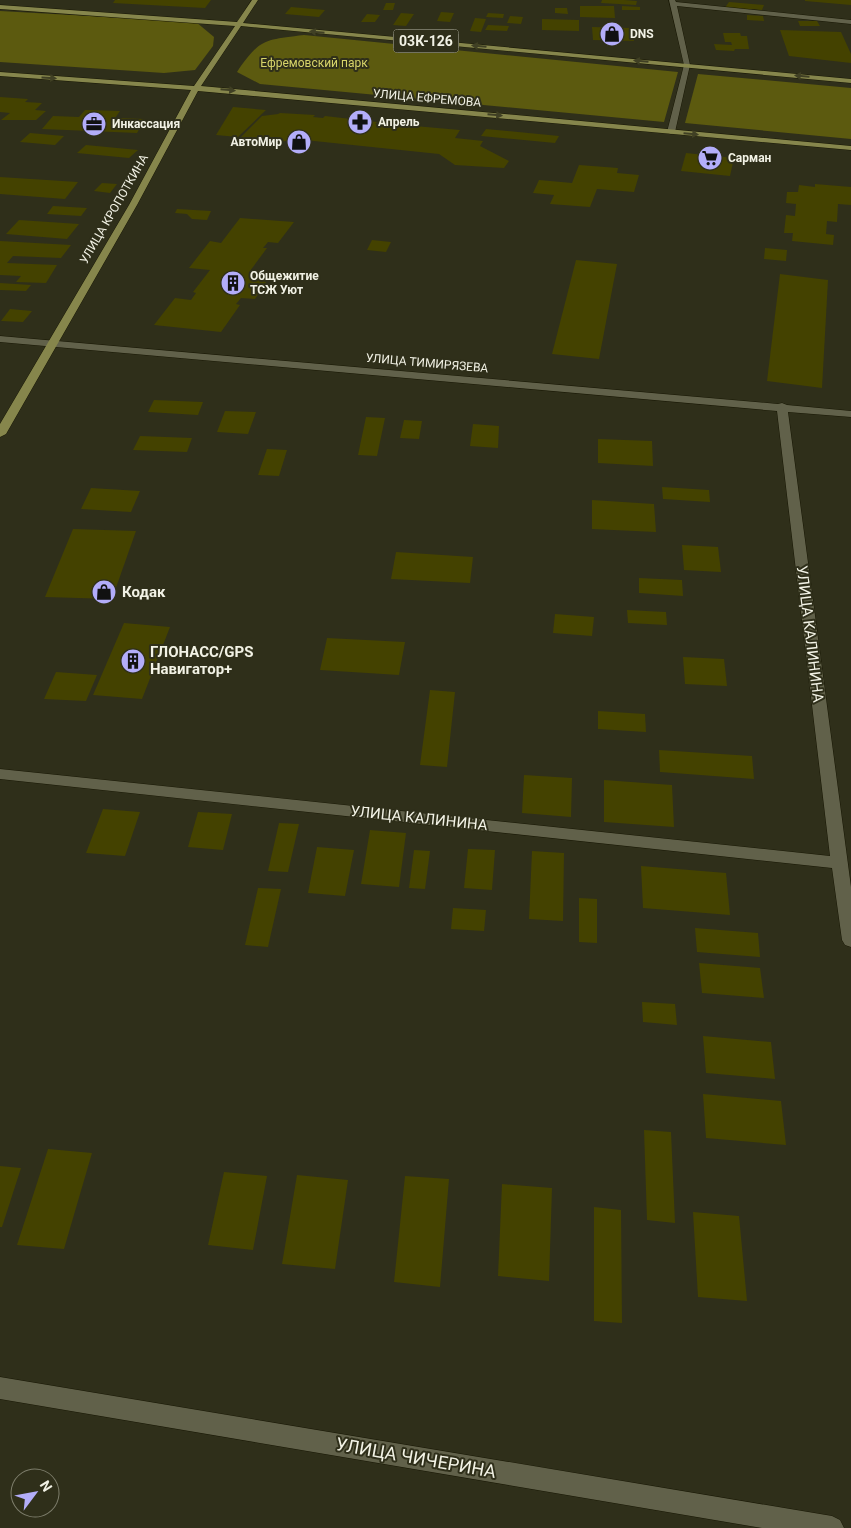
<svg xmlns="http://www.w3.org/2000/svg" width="851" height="1528" font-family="Roboto,sans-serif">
<rect width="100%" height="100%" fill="#2f2f1a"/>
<g fill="#5c5a0f">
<polygon points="0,11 196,22 214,37 213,46 195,70 164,73 0,62"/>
<path d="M304 35 678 72 664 122 260 84 237 72C260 38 265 40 304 35Z"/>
<polygon points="698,74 851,88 851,139 685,123"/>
</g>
<g fill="#444200">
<polygon points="115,0 211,0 205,8 113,3"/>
<polygon points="602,0 624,0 637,1 636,5 601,3"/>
<polygon points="805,0 851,0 851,5 805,1"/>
<polygon points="729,2 764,5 762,10 752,9 751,12 724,9"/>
<polygon points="386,3 395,3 393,10 383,10"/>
<polygon points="580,6 614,6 615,18 580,17"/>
<polygon points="622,6 640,7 640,10 622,10"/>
<polygon points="291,7 325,10 319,17 285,14"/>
<polygon points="555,8 567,8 568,14 555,13"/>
<polygon points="441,12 454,13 450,22 437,21"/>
<polygon points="401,13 414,14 406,26 393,25"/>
<polygon points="488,13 504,14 503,18 486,17"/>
<polygon points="367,14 380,15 375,22 361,22"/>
<polygon points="747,15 763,16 764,21 747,20"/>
<polygon points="510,16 523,17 521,24 507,23"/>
<polygon points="475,18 486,19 481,32 470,31"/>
<polygon points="542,19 579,20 579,31 542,30"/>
<polygon points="798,21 817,21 820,26 800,26"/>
<polygon points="488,25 509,26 507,31 485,30"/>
<polygon points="592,27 631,28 634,41 593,40"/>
<polygon points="780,30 841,32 851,54 851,63 789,56"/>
<polygon points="723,33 740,33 741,36 747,36 749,49 735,49 734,51 716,50 714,44 732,45 731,42 725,42"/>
<polygon points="0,97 28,99 25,102 42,103 35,110 46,111 36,120 1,120 10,113 0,112"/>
<polygon points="233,107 266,110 238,137 216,135"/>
<polygon points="85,110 120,111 115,118 145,119 137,133 42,129 53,116 79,117"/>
<polygon points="280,113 315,115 313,117 323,118 325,116 377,122 375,124 402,126 403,125 460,130 455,138 483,141 480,146 509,161 504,168 455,165 439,154 295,139 272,144 238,140 262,116 278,114"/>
<polygon points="486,129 559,136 555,143 481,136"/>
<polygon points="30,133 64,136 55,145 20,142"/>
<polygon points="86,145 138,150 129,158 77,153"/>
<polygon points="686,153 734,158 730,176 681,171"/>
<polygon points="579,165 618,168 617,173 639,175 634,192 597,189 590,207 550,204 554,195 533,193 539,180 572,183"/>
<polygon points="0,177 78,182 65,199 0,194"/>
<polygon points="102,183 117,184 110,193 94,191"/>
<polygon points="815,184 851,187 851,205 838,204 837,222 827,221 826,234 834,235 833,245 792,241 793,233 784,233 786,215 795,216 796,204 786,203 787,192 798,192 799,185 815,187"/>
<polygon points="53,206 87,208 81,216 47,214"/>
<polygon points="177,209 211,211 207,220 192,219 187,214 175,213"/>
<polygon points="240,218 294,222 278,243 268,242 263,248 267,248 250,271 272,273 255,299 241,298 236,304 240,305 221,332 154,325 175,298 191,300 196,293 193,292 210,270 189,268 210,241 221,243"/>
<polygon points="19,220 79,224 67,239 6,234"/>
<polygon points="372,240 391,242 386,252 367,250"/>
<polygon points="0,241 71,245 61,258 13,256 7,263 57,265 46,283 16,282 21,276 0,275"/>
<polygon points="765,248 787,250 786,261 764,259"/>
<polygon points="576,260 617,264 599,359 552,354"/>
<polygon points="780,274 828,280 822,388 767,381"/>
<polygon points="0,283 31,285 26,291 0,290"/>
<polygon points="10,309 32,311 23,322 1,321"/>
<polygon points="154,400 203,402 198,415 148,412"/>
<polygon points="225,411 256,412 248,434 217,432"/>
<polygon points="366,417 385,418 377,456 358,455"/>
<polygon points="404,420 422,421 419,439 400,438"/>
<polygon points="473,424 499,426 498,448 470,446"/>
<polygon points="140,436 192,438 187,452 133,450"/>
<polygon points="598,439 652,441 653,466 598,463"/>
<polygon points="267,449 287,450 279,476 258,475"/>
<polygon points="662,487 709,490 710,502 663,499"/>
<polygon points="91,488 140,491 131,512 81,509"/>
<polygon points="592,500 654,504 656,532 592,529"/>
<polygon points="73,529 136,531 112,599 45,597"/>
<polygon points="682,545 718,547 721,572 684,570"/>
<polygon points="396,552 473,557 470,583 391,579"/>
<polygon points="639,578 682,580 683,596 639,593"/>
<polygon points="627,610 666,612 667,625 628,623"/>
<polygon points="555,614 594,617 592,636 553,633"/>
<polygon points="124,623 170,627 142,699 93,695"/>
<polygon points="327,638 405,642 399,675 320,670"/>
<polygon points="683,657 724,659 727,686 685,684"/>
<polygon points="56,672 97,675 86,701 44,699"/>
<polygon points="430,690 455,692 447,767 420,765"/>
<polygon points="598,711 645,714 646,732 598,729"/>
<polygon points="659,750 752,756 754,779 660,772"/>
<polygon points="524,775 572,778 571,817 522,813"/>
<polygon points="604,780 672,785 674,827 604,822"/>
<polygon points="103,809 140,812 125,856 86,853"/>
<polygon points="198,812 232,814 223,850 188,847"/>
<polygon points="279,823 299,824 288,872 268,871"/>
<polygon points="370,830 406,833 399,887 361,884"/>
<polygon points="317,847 354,850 345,896 308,893"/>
<polygon points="468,849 495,850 492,890 464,888"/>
<polygon points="414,850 430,851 425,889 409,888"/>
<polygon points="532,851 564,853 563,921 529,919"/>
<polygon points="641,866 726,873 730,915 643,908"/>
<polygon points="258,888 281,889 268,947 245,945"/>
<polygon points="579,898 597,899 597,943 579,942"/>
<polygon points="453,908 486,910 484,931 451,929"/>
<polygon points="695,928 758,933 760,957 697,952"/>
<polygon points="699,963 760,968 764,998 702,993"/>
<polygon points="642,1002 675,1004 677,1025 643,1022"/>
<polygon points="703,1036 771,1042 775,1079 706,1073"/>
<polygon points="703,1094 781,1101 786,1145 706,1138"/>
<polygon points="644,1130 671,1132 675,1223 647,1220"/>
<polygon points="48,1149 92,1153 64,1249 17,1245"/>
<polygon points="0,1166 21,1168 2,1227 0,1227"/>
<polygon points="224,1172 267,1176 253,1250 208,1245"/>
<polygon points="297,1175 348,1180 335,1269 282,1264"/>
<polygon points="405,1176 449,1179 440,1287 394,1282"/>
<polygon points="502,1184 552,1188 549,1281 498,1276"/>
<polygon points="594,1207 621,1210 622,1323 594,1321"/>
<polygon points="693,1212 739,1216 747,1301 698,1297"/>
</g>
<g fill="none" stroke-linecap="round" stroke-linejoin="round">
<defs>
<g id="minor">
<polygon points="669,0 675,0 676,2 851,20 851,24 677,6 690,65 675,132 671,134 667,132 684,65"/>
<polygon points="0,336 778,404 782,403 787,405 851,411 851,417 788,412 851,887 851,947 845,945 842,940 832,868 0,779 0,769 830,856 777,411 0,342"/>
<polygon points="0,1377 832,1516 840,1520 844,1528 762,1528 0,1399"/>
</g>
<polygon id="major" points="252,0 258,0 243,23 851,79 851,83 241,26 201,86 851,146 851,150 198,91 137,205 6,434 0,437 0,424 129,205 191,90 0,76 0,72 194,86 235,26 0,9 0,5 237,22"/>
</defs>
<use href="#minor" stroke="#181704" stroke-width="1"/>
<use href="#major" stroke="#181704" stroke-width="1"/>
<use href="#minor" fill="#61614a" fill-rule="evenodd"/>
<use href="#major" fill="#86864c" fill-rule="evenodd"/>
</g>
<defs><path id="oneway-solid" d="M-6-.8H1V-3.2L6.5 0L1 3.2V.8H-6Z" transform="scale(1.25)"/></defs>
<g fill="#404024">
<use href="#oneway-solid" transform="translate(317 32) rotate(-175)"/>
<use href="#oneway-solid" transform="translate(479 46) rotate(-175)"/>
<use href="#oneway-solid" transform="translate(641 61) rotate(-175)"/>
<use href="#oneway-solid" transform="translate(802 76) rotate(-175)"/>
<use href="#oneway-solid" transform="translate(49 78) rotate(4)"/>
<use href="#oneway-solid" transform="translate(228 90) rotate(5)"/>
<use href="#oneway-solid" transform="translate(495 115) rotate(5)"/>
<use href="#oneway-solid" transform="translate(691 134) rotate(5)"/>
</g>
<defs>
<symbol id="shop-disc" viewBox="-11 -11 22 22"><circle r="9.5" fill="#b3adf9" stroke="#2f2f1a"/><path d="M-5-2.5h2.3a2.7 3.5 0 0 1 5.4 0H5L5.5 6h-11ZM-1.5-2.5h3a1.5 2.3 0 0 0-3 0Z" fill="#111"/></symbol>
<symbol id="pharmacy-disc" viewBox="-11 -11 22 22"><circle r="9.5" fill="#b3adf9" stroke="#2f2f1a"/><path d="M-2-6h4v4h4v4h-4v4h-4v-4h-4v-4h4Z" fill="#111"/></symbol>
<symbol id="office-disc" viewBox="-11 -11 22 22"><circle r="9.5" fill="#b3adf9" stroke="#2f2f1a"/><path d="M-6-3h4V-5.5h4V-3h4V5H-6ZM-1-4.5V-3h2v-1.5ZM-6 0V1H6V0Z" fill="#111"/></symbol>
<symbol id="supermarket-disc" viewBox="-11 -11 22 22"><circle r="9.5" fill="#b3adf9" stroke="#2f2f1a"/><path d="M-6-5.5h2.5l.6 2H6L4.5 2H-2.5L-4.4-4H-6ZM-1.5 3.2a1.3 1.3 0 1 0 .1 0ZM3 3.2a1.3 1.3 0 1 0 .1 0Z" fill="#111"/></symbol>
<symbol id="building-disc" viewBox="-11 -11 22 22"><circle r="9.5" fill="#b3adf9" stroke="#2f2f1a"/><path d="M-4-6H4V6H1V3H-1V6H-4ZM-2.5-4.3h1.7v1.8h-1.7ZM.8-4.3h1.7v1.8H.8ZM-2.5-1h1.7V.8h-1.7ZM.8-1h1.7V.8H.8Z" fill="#111"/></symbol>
</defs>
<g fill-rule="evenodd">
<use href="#shop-disc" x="598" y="20" width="28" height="28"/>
<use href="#pharmacy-disc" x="346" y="108" width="28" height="28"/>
<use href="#office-disc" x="80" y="110" width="28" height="28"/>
<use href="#shop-disc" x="285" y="128" width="28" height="28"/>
<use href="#supermarket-disc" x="696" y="144" width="28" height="28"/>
<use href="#building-disc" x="219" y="269" width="28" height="28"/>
<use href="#shop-disc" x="90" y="578" width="28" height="28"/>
<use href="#building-disc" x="119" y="647" width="28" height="28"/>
</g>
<g text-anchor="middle" stroke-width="4" stroke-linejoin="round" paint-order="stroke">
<g font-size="12" font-weight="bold" fill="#f2f2e5" stroke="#2f2f1a" text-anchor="start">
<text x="630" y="38">DNS</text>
<text x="378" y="126">Апрель</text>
<text x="112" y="128">Инкассация</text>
<text x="282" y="146" text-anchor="end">АвтоМир</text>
<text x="728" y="162">Сарман</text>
<text x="250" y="280">Общежитие<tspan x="250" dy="14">ТСЖ Уют</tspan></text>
</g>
<g font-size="12" fill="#d7d469" stroke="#2f2f1a">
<text x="314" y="67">Ефремовский парк</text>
</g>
<g font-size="12" fill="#f2f2e5" stroke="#2f2f1a">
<text transform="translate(427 98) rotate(5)" y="4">УЛИЦА ЕФРЕМОВА</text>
<text transform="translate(114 209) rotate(-60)" y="4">УЛИЦА КРОПОТКИНА</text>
<text transform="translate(427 363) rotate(5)" y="4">УЛИЦА ТИМИРЯЗЕВА</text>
</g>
<rect fill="#2f2f1a" stroke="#b8b8a8" stroke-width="1" x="393.5" y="29.5" width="65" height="23" rx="4"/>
<g font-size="14" font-weight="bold" fill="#f2f2e5">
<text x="426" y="46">03К-126</text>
</g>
<g font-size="15" font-weight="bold" fill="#f2f2e5" stroke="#2f2f1a" text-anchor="start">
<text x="122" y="597">Кодак</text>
<text x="150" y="657">ГЛОНАСС/GPS<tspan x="150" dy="17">Навигатор+</tspan></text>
</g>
<g font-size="15" fill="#f2f2e5" stroke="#2f2f1a">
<text transform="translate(810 634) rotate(83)" y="5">УЛИЦА КАЛИНИНА</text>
<text transform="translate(419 818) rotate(6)" y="5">УЛИЦА КАЛИНИНА</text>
</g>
<g font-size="18" fill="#f2f2e5" stroke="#2f2f1a">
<text transform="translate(416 1458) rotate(10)" y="6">УЛИЦА ЧИЧЕРИНА</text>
</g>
</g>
<g transform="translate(35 1493) rotate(58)"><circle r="24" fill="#2f2f1a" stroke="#7d7d6b"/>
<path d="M0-4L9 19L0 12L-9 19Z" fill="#b3adf9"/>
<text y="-8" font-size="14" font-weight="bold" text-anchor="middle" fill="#f2f2e5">N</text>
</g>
</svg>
